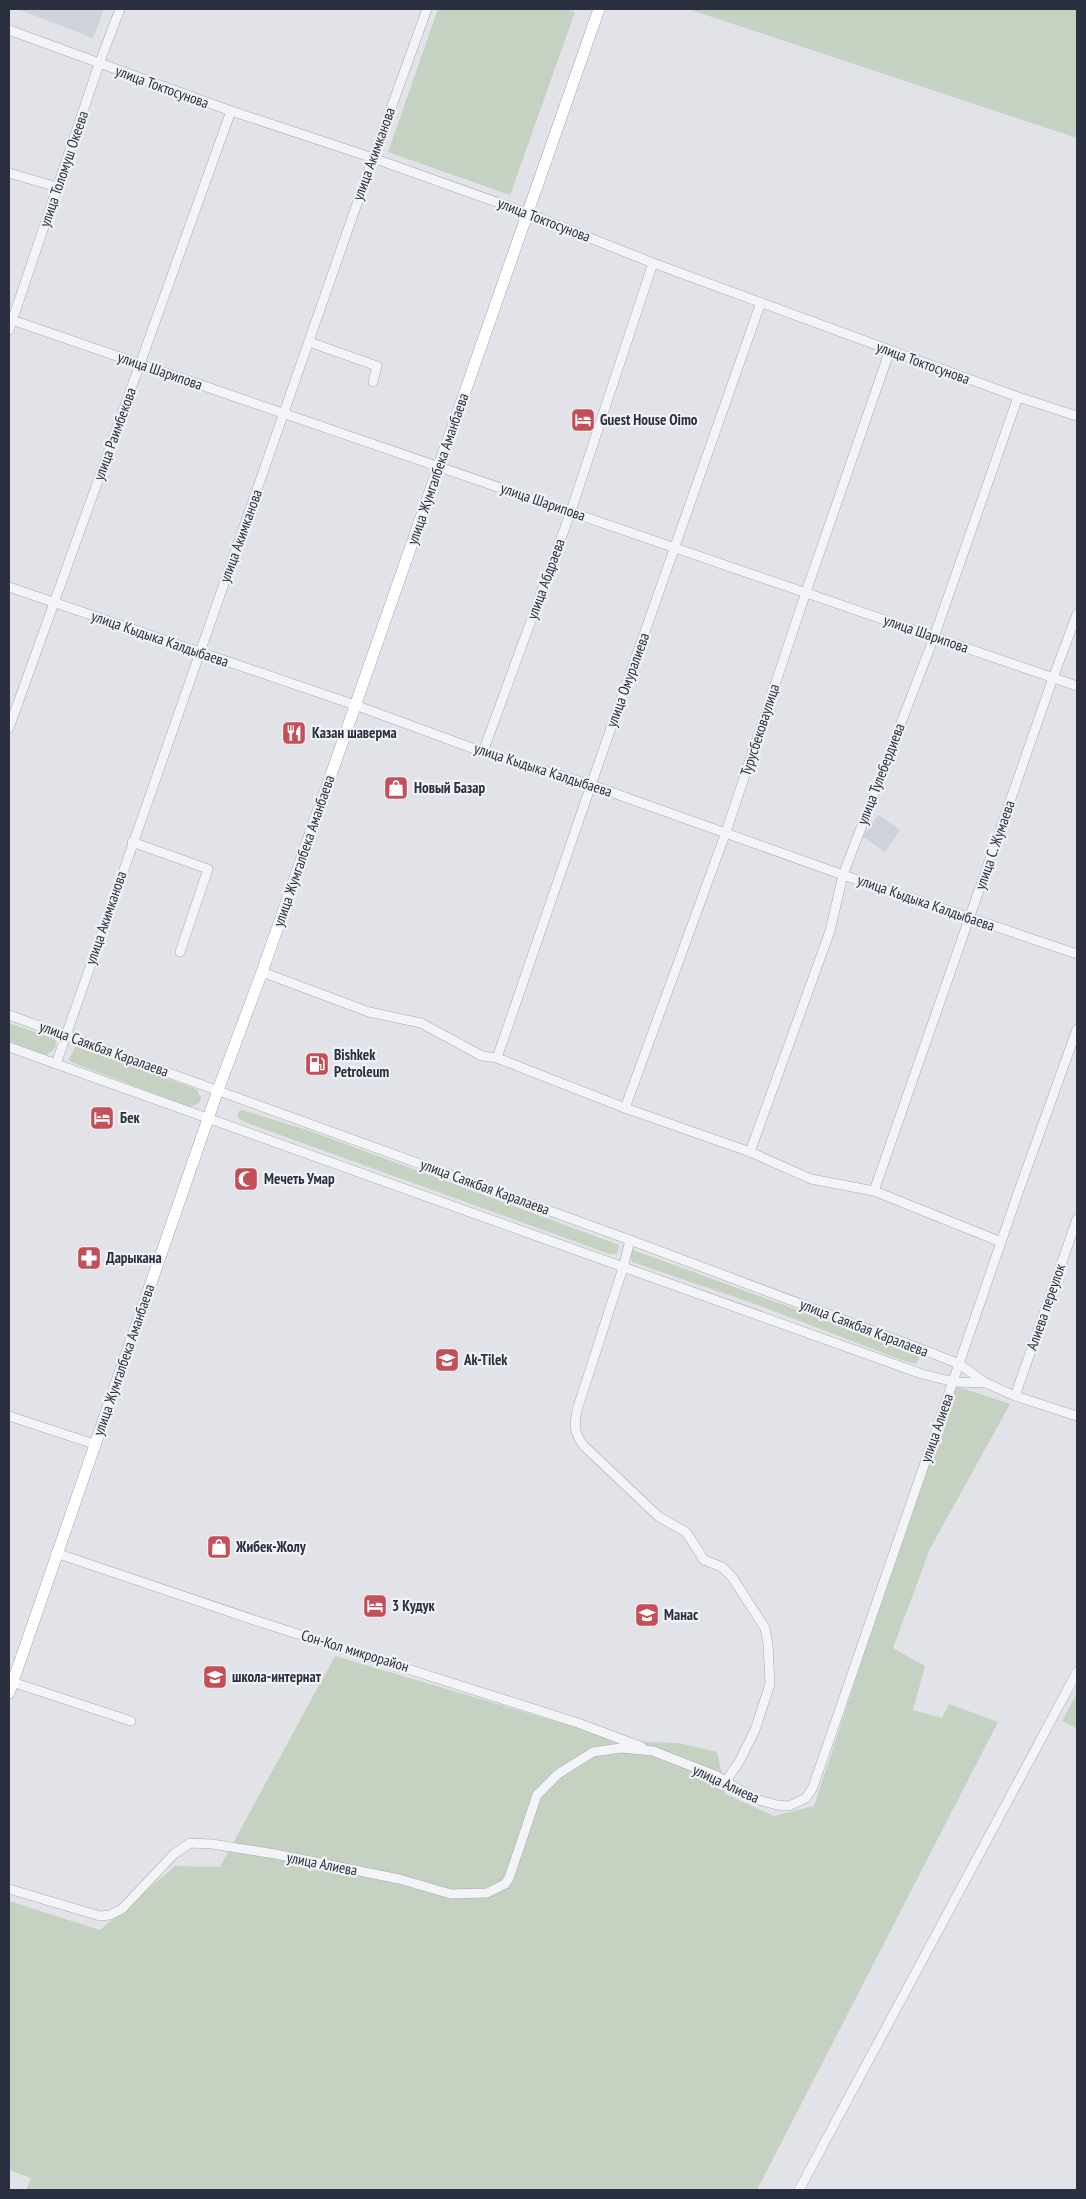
<svg xmlns="http://www.w3.org/2000/svg" width="1086" height="2199" font-family="'PT Sans Narrow',sans-serif">
<rect width="100%" height="100%" fill="#e1e3e8"/>
<g fill="#cfd2da">
<polygon points="17,9 104,9 93,38"/>
<polygon points="878,815 900,830 885,852 863,837"/>
</g>
<g fill="#c5d2c2">
<polygon points="438,9 566,9 575,12 510,195 388,152"/>
<polygon points="688,9 1077,9 1077,138"/>
<path d="M9 1023 52 1038 56 1041C56 1049 53 1051 46 1055L9 1041Z"/>
<polygon points="75,1047 81,1047 196,1089 201,1098 199,1103 190,1107 71,1062 69,1059"/>
<polygon points="242,1110 310,1131 619,1245 617,1254 610,1254 244,1122 237,1116 239,1111"/>
<polygon points="633,1250 913,1352 920,1356 916,1364 899,1359 755,1304 632,1262 630,1254"/>
<polygon points="953,1385 1010,1404 930,1549 893,1648 925,1666 913,1710 942,1718 949,1704 998,1722 757,2190 26,2190 31,2178 9,2170 9,1901 100,1930 175,1866 220,1867 335,1656 622,1741 678,1743 717,1752 726,1794 774,1816 814,1806"/>
<polygon points="1077,1693 1077,1729 1062,1721"/>
</g>
<g fill="none" stroke-linecap="round" stroke-linejoin="round">
<defs>
<g id="minor">
<polyline points="9,30 231,111 373,158 527,213 653,263 1018,397 1077,416"/>
<polyline points="9,173 57,187"/>
<polyline points="9,319 1077,686"/>
<polyline points="9,330 99,64 120,9"/>
<polyline points="309,342 377,366 373,382"/>
<polyline points="9,587 355,705 483,752 591,785 843,875 1077,954"/>
<polyline points="9,728 231,111"/>
<polyline points="483,752 571,511 653,263"/>
<polyline points="132,842 208,869 180,952"/>
<polyline points="262,972 369,1012 421,1023 482,1056 497,1058 625,1108 750,1152 811,1179 874,1191 1001,1242"/>
<polyline points="9,1015 630,1240 929,1352 959,1364 986,1383 1015,1396 1077,1416"/>
<polyline points="9,1047 922,1374 954,1382 986,1383"/>
<polyline points="497,1058 591,785 761,302"/>
<polyline points="56,1064 373,158 427,9"/>
<polyline points="625,1108 726,832 806,592 890,350"/>
<polyline points="750,1152 830,931 843,875 934,637 1018,397"/>
<polyline points="874,1191 1053,678 1077,614"/>
<path d="M630 1240 623 1268 577 1410C574 1426 574 1433 584 1446L659 1517 686 1532 704 1560 722 1567 732 1577 765 1628 768 1644 770 1684 755 1730 739 1762 726 1781"/>
<polyline points="1015,1396 1077,1219"/>
<polyline points="9,1416 94,1444"/>
<polyline points="56,1553 263,1623 578,1723 642,1747"/>
<polyline points="9,1681 131,1721"/>
<polyline points="9,1889 100,1916 110,1915 122,1909 174,1854 190,1843 212,1844 275,1854 399,1879 451,1894 487,1893 505,1884 509,1878 537,1795 558,1774 593,1752 621,1748 653,1751 717,1776 755,1799 777,1805 789,1806 806,1798 813,1787 1018,1193 1077,1029"/>
<polyline points="799,2190 1077,1672"/>
</g>
<polyline id="major" points="9,1693 218,1090 262,972 599,9"/>
</defs>
<use href="#minor" stroke="#a6aab2" stroke-width="10"/>
<use href="#major" stroke="#a1a7b3" stroke-width="12"/>
<use href="#minor" stroke="#f3f4f7" stroke-width="9"/>
<use href="#major" stroke="#fff" stroke-width="11"/>
</g>
<defs>
<symbol id="hotel-square" viewBox="-11 -11 22 22"><rect x="-9" y="-9" width="18" height="18" rx="4" fill="#c44f58" stroke="#f0f2f6"/><path d="M-6-4.5h1.5V1H6V5H4.5V3h-9V5H-6ZM-4 0a1.8 1.8 0 1 1 3.6 0ZM.5 0V-2.5h3Q6-2.5 6 0Z" fill="#fff"/></symbol>
<symbol id="restaurant-square" viewBox="-11 -11 22 22"><rect x="-9" y="-9" width="18" height="18" rx="4" fill="#c44f58" stroke="#f0f2f6"/><path d="M-5-6h1v4h1v-4h1v4h1v-4h1v5L-1.5 .5V6h-2V.5L-5-1ZM5-6V6H3V1.5H1.5Q1.5-4 5-6Z" fill="#fff"/></symbol>
<symbol id="shop-square" viewBox="-11 -11 22 22"><rect x="-9" y="-9" width="18" height="18" rx="4" fill="#c44f58" stroke="#f0f2f6"/><path d="M-5-2.5h2.3a2.7 3.5 0 0 1 5.4 0H5L5.5 6h-11ZM-1.5-2.5h3a1.5 2.3 0 0 0-3 0Z" fill="#fff"/></symbol>
<symbol id="fuel-square" viewBox="-11 -11 22 22"><rect x="-9" y="-9" width="18" height="18" rx="4" fill="#c44f58" stroke="#f0f2f6"/><path d="M-5.5-6h7V0h2V4h1.3V-2.5L3-4.5l.8-.8L6-3V5H2.5V1h-1V6h-7ZM-4.2-4.7v3.2H.2V-4.7Z" fill="#fff"/></symbol>
<symbol id="mosque-square" viewBox="-11 -11 22 22"><rect x="-9" y="-9" width="18" height="18" rx="4" fill="#c44f58" stroke="#f0f2f6"/><path d="M3.5-4.9A6 6 0 1 0 3.5 4.9A5 5 0 1 1 3.5-4.9Z" fill="#fff"/></symbol>
<symbol id="pharmacy-square" viewBox="-11 -11 22 22"><rect x="-9" y="-9" width="18" height="18" rx="4" fill="#c44f58" stroke="#f0f2f6"/><path d="M-2-6h4v4h4v4h-4v4h-4v-4h-4v-4h4Z" fill="#fff"/></symbol>
<symbol id="school-square" viewBox="-11 -11 22 22"><rect x="-9" y="-9" width="18" height="18" rx="4" fill="#c44f58" stroke="#f0f2f6"/><path d="M0-5L7-2L0 1L-7-2ZM-4 1L0 2.5L4 1V4Q0 6-4 4Z" fill="#fff"/></symbol>
</defs>
<g fill-rule="evenodd">
<use href="#hotel-square" x="569" y="406" width="28" height="28"/>
<use href="#restaurant-square" x="280" y="719" width="28" height="28"/>
<use href="#shop-square" x="382" y="774" width="28" height="28"/>
<use href="#fuel-square" x="303" y="1050" width="28" height="28"/>
<use href="#hotel-square" x="88" y="1104" width="28" height="28"/>
<use href="#mosque-square" x="232" y="1165" width="28" height="28"/>
<use href="#pharmacy-square" x="75" y="1244" width="28" height="28"/>
<use href="#school-square" x="433" y="1346" width="28" height="28"/>
<use href="#shop-square" x="205" y="1533" width="28" height="28"/>
<use href="#hotel-square" x="361" y="1592" width="28" height="28"/>
<use href="#school-square" x="633" y="1601" width="28" height="28"/>
<use href="#school-square" x="201" y="1663" width="28" height="28"/>
</g>
<g text-anchor="middle" stroke-width="4.5" stroke-linejoin="round" paint-order="stroke">
<g font-size="15" fill="#2a303f" stroke="#f0f2f6">
<text transform="translate(162 87) rotate(20)" y="5">улица Токтосунова</text>
<text transform="translate(374 154) rotate(-70)" y="5">улица Акимканова</text>
<text transform="translate(64 169) rotate(-71)" y="5">улица Толомуш Океева</text>
<text transform="translate(544 220) rotate(21)" y="5">улица Токтосунова</text>
<text transform="translate(923 363) rotate(20)" y="5">улица Токтосунова</text>
<text transform="translate(160 371) rotate(19)" y="5">улица Шарипова</text>
<text transform="translate(115 434) rotate(-70)" y="5">улица Раимбекова</text>
<text transform="translate(438 469) rotate(-71)" y="5">улица Жумгалбека Аманбаева</text>
<text transform="translate(543 502) rotate(19)" y="5">улица Шарипова</text>
<text transform="translate(241 536) rotate(-70)" y="5">улица Акимканова</text>
<text transform="translate(546 579) rotate(-70)" y="5">улица Абдраева</text>
<text transform="translate(926 634) rotate(19)" y="5">улица Шарипова</text>
<text transform="translate(160 639) rotate(19)" y="5">улица Кыдыка Калдыбаева</text>
<text transform="translate(628 680) rotate(-70)" y="5">улица Омуралиева</text>
<text transform="translate(760 730) rotate(-72)" y="5">Турусбековаулица</text>
<text transform="translate(543 770) rotate(18)" y="5">улица Кыдыка Калдыбаева</text>
<text transform="translate(881 774) rotate(-69)" y="5">улица Тулебердиева</text>
<text transform="translate(995 845) rotate(-71)" y="5">улица С. Жумаева</text>
<text transform="translate(304 851) rotate(-71)" y="5">улица Жумгалбека Аманбаева</text>
<text transform="translate(926 903) rotate(19)" y="5">улица Кыдыка Калдыбаева</text>
<text transform="translate(106 918) rotate(-71)" y="5">улица Акимканова</text>
<text transform="translate(104 1049) rotate(20)" y="5">улица Саякбая Каралаева</text>
<text transform="translate(485 1187) rotate(20)" y="5">улица Саякбая Каралаева</text>
<text transform="translate(1046 1307) rotate(-71)" y="5">Алиева переулок</text>
<text transform="translate(864 1328) rotate(21)" y="5">улица Саякбая Каралаева</text>
<text transform="translate(124 1360) rotate(-71)" y="5">улица Жумгалбека Аманбаева</text>
<text transform="translate(937 1428) rotate(-71)" y="5">улица Алиева</text>
<text transform="translate(355 1651) rotate(17)" y="5">Сон-Кол микрорайон</text>
<text transform="translate(726 1784) rotate(25)" y="5">улица Алиева</text>
<text transform="translate(322 1864) rotate(11)" y="5">улица Алиева</text>
</g>
<g font-size="15" font-weight="bold" fill="#2a303f" stroke="#f0f2f6" text-anchor="start">
<text x="600" y="425">Guest House Oimo</text>
<text x="312" y="738">Казан шаверма</text>
<text x="414" y="793">Новый Базар</text>
<text x="334" y="1060">Bishkek<tspan x="334" dy="17">Petroleum</tspan></text>
<text x="120" y="1123">Бек</text>
<text x="264" y="1184">Мечеть Умар</text>
<text x="106" y="1263">Дарыкана</text>
<text x="464" y="1365">Ak-Tilek</text>
<text x="236" y="1552">Жибек-Жолу</text>
<text x="392" y="1611">3 Кудук</text>
<text x="664" y="1620">Манас</text>
<text x="232" y="1682">школа-интернат</text>
</g>
</g>
<rect width="1086" height="2199" fill="none" stroke="#2a303f" stroke-width="20"/>
</svg>
